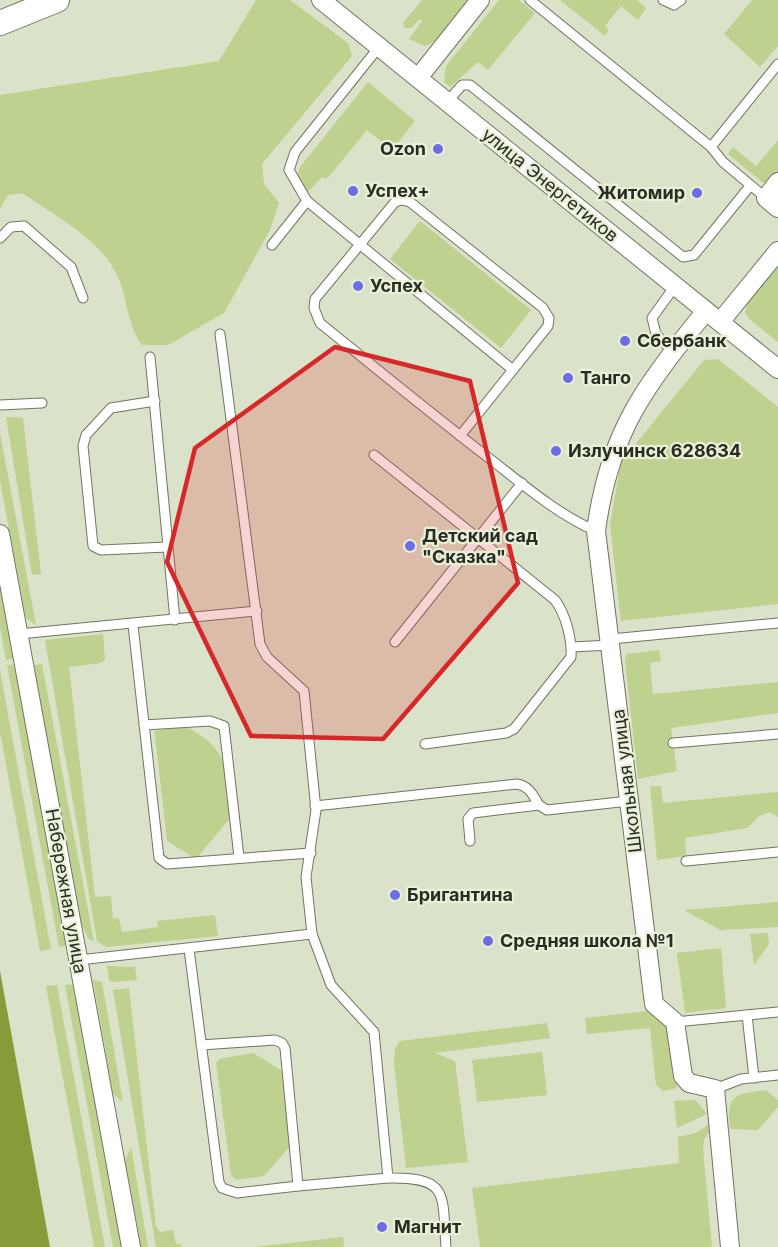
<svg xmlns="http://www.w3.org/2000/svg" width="778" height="1247" font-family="Inter,sans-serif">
<rect width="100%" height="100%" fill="#dbe2ca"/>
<g fill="#bed18e">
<path d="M256 0H290L348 43 352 56 262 164 264 184 279 203 270 230 224 313 168 345H142C126 323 128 298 117 275 101 240 53 214 22 193L8 195 0 209V95L219 61Z"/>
<polygon points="422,0 473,0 444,37 425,46 409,39 422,21 420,19 411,28 405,28 403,23"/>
<polygon points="499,0 519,0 535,13 488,70 478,62 450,87 444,82 446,66"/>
<polygon points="560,0 637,0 646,8 638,20 621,6 605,26 609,30 605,36"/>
<polygon points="752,0 778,0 778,46 760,67 724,34"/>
<polygon points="368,82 415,121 392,150 367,130 327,179 322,177 308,192 297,176 300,167"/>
<polygon points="778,140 778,177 771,183 763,183 728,154 733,147 756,166"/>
<polygon points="420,221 531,310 501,348 390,259"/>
<polygon points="778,264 778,342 749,319 745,312 747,304"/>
<polygon points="718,359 778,407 778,604 621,621 610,525 621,462 704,360"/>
<polygon points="6,417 23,418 41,574 32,575"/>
<polygon points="0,433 36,625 26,618 24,611 0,480"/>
<polygon points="0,580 15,658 6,660 0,627"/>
<polygon points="103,634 105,660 101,663 69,667 95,897 111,896 113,919 119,918 122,932 158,927 157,921 215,915 218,936 106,947 97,941 45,640"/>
<polygon points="659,650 661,661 650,663 653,694 778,682 778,713 671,728 677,771 638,779 625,661 626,654"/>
<polygon points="16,664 68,945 59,947 7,665"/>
<polygon points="42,664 94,942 88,938 80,922 34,665"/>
<polygon points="0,670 51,949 40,951 0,732"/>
<path d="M184 726C231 748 226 772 231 817L196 859 167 841 155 736V731Z"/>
<polygon points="650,786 661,786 663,803 778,792 778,817 770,812 759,816 747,828 685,838 686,856 657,860"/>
<polygon points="778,902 778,927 720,930 684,910"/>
<polygon points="768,933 769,944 754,965 750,934"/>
<polygon points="721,948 726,1008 685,1013 677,953"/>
<polygon points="107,966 135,967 137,980 112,982 109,980"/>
<polygon points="93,980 102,982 123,1102 113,1094"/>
<polygon points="76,984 122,1247 113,1247 65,985"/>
<polygon points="57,985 105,1247 94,1247 46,986"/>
<polygon points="129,988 156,1227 160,1232 173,1230 176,1244 181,1244 181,1247 156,1247 113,990"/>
<polygon points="648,1011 670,1029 677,1088 663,1091 656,1085 650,1028 587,1034 585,1018"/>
<polygon points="547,1023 550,1038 435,1053 455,1061 468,1162 406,1168 394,1064 395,1049 400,1041"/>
<polygon points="542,1052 547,1095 477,1102 472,1060"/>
<polygon points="253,1053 284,1072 292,1144 264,1176 236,1180 231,1175 216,1063 219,1059"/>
<path d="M766 1090 778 1100V1107L758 1130 730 1129C726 1095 734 1094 766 1090Z"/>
<polygon points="695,1100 707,1114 677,1128 674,1101"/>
<polygon points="711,1123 713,1128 704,1139 703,1148 712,1247 480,1247 472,1188 679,1163 678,1137 696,1133"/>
<polygon points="131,1147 148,1247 141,1247 125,1161"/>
<polygon points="343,1237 344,1247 254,1247"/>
</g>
<polygon fill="#859c39" points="0,971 50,1247 0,1247"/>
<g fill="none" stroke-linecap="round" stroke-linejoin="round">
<defs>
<g id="lane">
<polyline points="530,0 711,147"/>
<polyline points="663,0 674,5 681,0"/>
<polyline points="379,47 295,152 289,170 307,201 513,370"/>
<polyline points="447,102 462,85 470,85 683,257 694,255 750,186"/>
<polyline points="766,198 723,162 711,147 778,64"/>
<polyline points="0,238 11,227 24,226 71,267 83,298"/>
<polyline points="272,245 307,201"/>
<path d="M220 334 260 644 267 657 304 691 316 810 306 877 312 934 331 985 374 1032 388 1178C450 1177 442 1194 446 1247"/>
<polyline points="673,352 656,334 652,318 675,286"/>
<polyline points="150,357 175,620"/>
<polyline points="155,401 111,408 86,435 83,446 93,546 101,550 167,547"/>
<polyline points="0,405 42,403"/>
<path d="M460 436 548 326 549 318 543 308 410 202 402 200 395 202 315 299 314 308 320 323C378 370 435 417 494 462 526 487 559 515 596 531"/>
<path d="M374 455 555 600C566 615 572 639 571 657L514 729 506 733 425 744"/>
<polyline points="133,625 159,858 167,864 311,853"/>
<polyline points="19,634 257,611"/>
<polyline points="611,639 778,623"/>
<polyline points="395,642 522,483"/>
<polyline points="572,647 611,645"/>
<polyline points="144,725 210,721 224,726 239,857"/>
<polyline points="673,743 778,734"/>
<path d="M315 806 517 784C529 786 533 795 539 805"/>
<polyline points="470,841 468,819 473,813 539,805 547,810 629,801"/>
<polyline points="686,861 778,852"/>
<polyline points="189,949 219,1182 222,1188 237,1193 298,1186 285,1048 282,1043 275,1040 201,1045"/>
<polyline points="79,960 312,934"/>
<polyline points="747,1015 754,1078"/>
<polyline points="675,1022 778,1012"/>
<polyline points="715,1089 741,1079 778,1075"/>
<polyline points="298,1186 388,1178"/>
</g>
<g id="street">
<polyline points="321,0 778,369"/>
<polyline points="418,78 480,0"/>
<polyline points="778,182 766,198 778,208"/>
<path d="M706 311C645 386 609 432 596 531L654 1004 675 1022 683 1076 689 1083 715 1089 730 1247"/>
<polyline points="720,322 778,251"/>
<polyline points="0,534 131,1247"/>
</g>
<polyline id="secondary" points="0,23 57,0"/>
</defs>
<use href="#lane" stroke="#6f7660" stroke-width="11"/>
<use href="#street" stroke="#6f7660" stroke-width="20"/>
<use href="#secondary" stroke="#6f7660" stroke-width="26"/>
<use href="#lane" stroke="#fff" stroke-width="9"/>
<use href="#street" stroke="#fff" stroke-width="18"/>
<use href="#secondary" stroke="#fff" stroke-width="24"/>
</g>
<path fill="#d62828" fill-opacity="0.2" stroke="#d62828" stroke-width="4.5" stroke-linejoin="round" d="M335 347 470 381 518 583 383 739 251 736 167 562 195 448Z"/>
<g fill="#6c6ce6" stroke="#e8f0d7" stroke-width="2">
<circle cx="438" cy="149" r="6"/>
<circle cx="353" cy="191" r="6"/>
<circle cx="697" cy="193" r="6"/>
<circle cx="358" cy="286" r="6"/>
<circle cx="625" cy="341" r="6"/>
<circle cx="568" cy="378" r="6"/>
<circle cx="556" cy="451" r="6"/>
<circle cx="410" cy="546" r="6"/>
<circle cx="395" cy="895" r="6"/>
<circle cx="488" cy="941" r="6"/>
<circle cx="382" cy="1227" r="6"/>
</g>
<g text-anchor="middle" stroke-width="4.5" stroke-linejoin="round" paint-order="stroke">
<g font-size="18" font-weight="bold" fill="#292c23" stroke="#e8f0d7" text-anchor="start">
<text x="426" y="155" text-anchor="end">Ozon</text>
<text x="365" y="197">Успех+</text>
<text x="685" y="199" text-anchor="end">Житомир</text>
<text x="370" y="292">Успех</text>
<text x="637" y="347">Сбербанк</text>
<text x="580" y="384">Танго</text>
<text x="568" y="457">Излучинск 628634</text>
<text x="422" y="542">Детский сад<tspan x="422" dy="21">"Сказка"</tspan></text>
<text x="407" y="901">Бригантина</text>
<text x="500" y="947">Средняя школа №1</text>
<text x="394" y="1233">Магнит</text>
</g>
<g font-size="18" fill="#292c23" stroke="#e8f0d7">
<text transform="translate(550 185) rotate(39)" y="6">улица Энергетиков</text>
<text transform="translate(627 781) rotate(-97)" y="6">Школьная улица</text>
<text transform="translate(66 891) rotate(80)" y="6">Набережная улица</text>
</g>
</g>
</svg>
